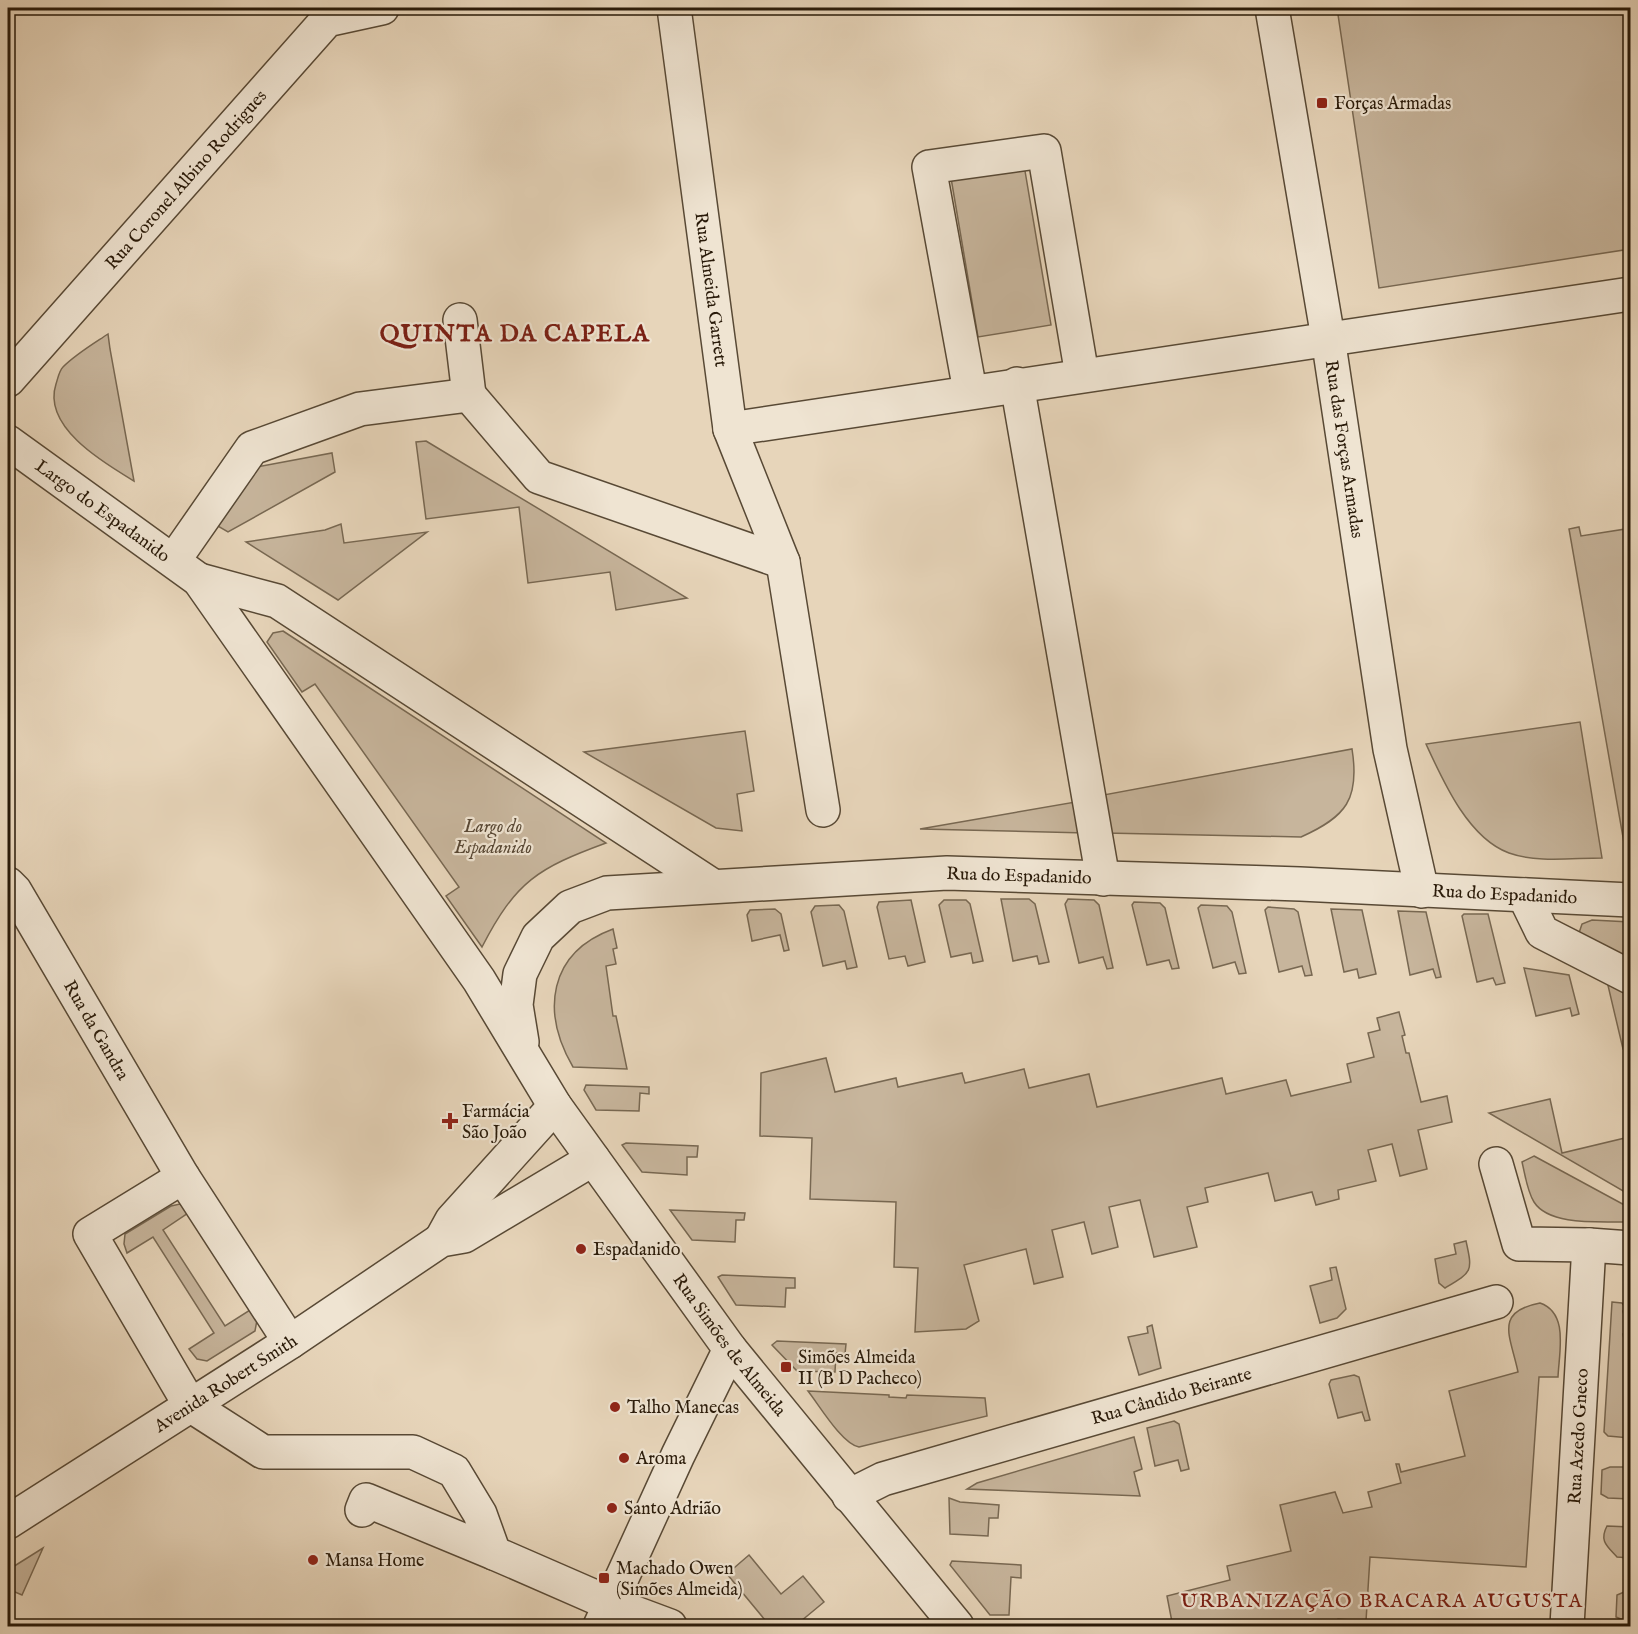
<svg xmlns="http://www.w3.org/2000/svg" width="1638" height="1634" font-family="'IM FELL English',serif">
<rect width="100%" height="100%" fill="#e7d5ba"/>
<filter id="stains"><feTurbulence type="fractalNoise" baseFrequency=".00333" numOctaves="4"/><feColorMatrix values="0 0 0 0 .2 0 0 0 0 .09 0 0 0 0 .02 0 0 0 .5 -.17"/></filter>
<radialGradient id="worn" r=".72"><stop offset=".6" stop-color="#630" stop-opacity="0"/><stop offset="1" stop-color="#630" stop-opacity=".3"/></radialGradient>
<g fill="#c7b59c" stroke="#786852" stroke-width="1.5">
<polygon points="1337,8 1630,8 1630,249 1379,288"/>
<polygon points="1024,165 1051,325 978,337 951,178"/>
<path d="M108 334 110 349 134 481C104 463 42 427 56 384 58 378 59 371 63 367 76 354 93 344 108 334Z"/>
<polygon points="426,441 687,598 616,610 610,572 528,583 519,507 426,519 416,442"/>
<polygon points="332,453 335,472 228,532 216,525 246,469"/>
<polygon points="1630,519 1630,860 1627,860 1569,529 1579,527 1581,536 1625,529 1624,520"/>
<polygon points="341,524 344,543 427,532 338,600 246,542 325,530"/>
<path d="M283 631 606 843C538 868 516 881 482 947L446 896 459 887 315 684 302 692 267 642 273 633Z"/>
<path d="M1580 722 1602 858C1572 858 1537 863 1509 853 1468 838 1443 781 1426 744Z"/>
<polygon points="745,731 754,791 737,794 742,831 716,828 584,752"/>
<path d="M1352 749C1360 799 1346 817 1301 837L1105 833 1098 796Z"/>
<polygon points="1081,801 1086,833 920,829"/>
<polygon points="1001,899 1029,899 1035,904 1049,962 1039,964 1037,956 1013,961"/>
<polygon points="1068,899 1094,900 1099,905 1113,968 1107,969 1103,957 1079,963 1065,904"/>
<polygon points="911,900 925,962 908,966 905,956 889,959 877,907 879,902"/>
<polygon points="944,900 966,900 970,904 983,961 973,963 971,953 951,957 939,905"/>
<polygon points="1134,902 1160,903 1165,908 1179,968 1172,969 1169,960 1147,965 1132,905"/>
<polygon points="839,905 844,911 857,967 847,969 845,961 823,966 811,912 815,906"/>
<polygon points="1201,905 1227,906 1232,912 1246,973 1239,974 1235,962 1213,968 1198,908"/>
<polygon points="1268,907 1294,909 1298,912 1312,975 1305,976 1302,966 1279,972 1265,910"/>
<polygon points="775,909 781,914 789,950 784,951 780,935 752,941 747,915 750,910"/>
<polygon points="1331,909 1362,910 1376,974 1359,978 1357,969 1344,972"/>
<polygon points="1398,911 1426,912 1441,977 1436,978 1433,969 1410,975"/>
<polygon points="1464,914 1488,914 1505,983 1496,985 1493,978 1477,982 1462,916"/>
<polygon points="1592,920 1630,922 1630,966 1579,933 1582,924"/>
<path d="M613 929 617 948 613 949 616 964 606 966 613 1016H616L627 1069 573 1067C541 1012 548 953 613 929Z"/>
<polygon points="1524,968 1569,975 1579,1014 1572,1016 1570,1008 1536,1016"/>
<polygon points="1606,977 1630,989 1630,1048 1623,1049"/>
<polygon points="1399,1012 1405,1035 1402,1036 1406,1053 1409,1053 1421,1102 1447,1096 1452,1122 1418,1130 1427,1169 1400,1176 1392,1144 1368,1150 1376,1181 1338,1190 1339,1199 1316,1205 1312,1192 1275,1201 1268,1173 1205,1188 1208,1202 1187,1207 1197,1247 1154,1257 1140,1200 1109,1207 1118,1247 1092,1254 1084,1222 1052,1230 1063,1277 1034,1284 1026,1249 964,1265 979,1321 966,1329 915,1332 918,1268 894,1267 896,1202 810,1199 812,1138 760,1136 761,1073 826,1058 835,1092 896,1078 898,1087 962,1073 965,1083 1024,1069 1029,1088 1089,1074 1097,1107 1222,1078 1226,1094 1286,1080 1291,1096 1351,1082 1347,1064 1374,1057 1368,1033 1380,1030 1377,1018"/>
<polygon points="586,1085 649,1087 649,1094 640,1093 639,1111 596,1110 584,1090"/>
<polygon points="1550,1099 1562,1153 1625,1138 1630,1164 1630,1195 1489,1113"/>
<polygon points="626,1143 698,1146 697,1157 687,1157 687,1175 642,1172 622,1145"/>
<path d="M1534 1156 1630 1208V1222C1603 1221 1550 1227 1534 1202 1527 1191 1525 1174 1522 1162Z"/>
<polygon points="180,1204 188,1213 163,1230 225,1326 250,1310 257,1320 255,1331 207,1361 197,1359 189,1349 214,1333 153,1237 127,1253 124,1244 125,1234 171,1206"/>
<polygon points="670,1210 745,1213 744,1220 736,1220 735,1242 692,1240"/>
<path d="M1466 1241C1473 1272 1472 1272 1445 1288L1439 1283 1435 1259 1456 1254 1454 1244Z"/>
<polygon points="1336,1267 1346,1309 1337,1318 1320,1323 1310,1286 1332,1280 1330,1268"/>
<polygon points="722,1275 795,1278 795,1288 786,1288 785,1307 736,1305 718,1277"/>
<polygon points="1612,1302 1622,1303 1627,1310 1623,1311 1628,1332 1623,1334 1630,1369 1628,1370 1630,1382 1630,1438 1608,1436 1604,1432"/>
<path d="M1540 1303C1569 1313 1559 1352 1558 1377H1539L1526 1567 1370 1557 1366 1621 1338 1619V1626H1195V1624L1172 1622 1167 1596 1230 1580 1227 1566 1291 1551 1280 1505 1335 1492 1343 1513 1372 1507 1368 1492 1401 1483 1396 1464H1399L1401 1472 1465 1456 1449 1391 1518 1372C1511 1337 1493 1312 1540 1303Z"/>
<polygon points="1152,1325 1161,1368 1139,1375 1128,1337 1148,1333 1147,1327"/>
<polygon points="777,1341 846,1344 845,1354 836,1353 835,1372 797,1371 772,1345"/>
<polygon points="1354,1375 1359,1377 1370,1420 1365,1421 1362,1412 1338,1418 1329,1384 1331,1380"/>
<path d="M808 1391 889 1395V1397L906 1398 907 1395 985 1398 987 1416 859 1447C842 1444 819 1405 808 1391Z"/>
<polygon points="1174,1421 1179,1424 1189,1469 1181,1471 1178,1460 1155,1466 1147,1428"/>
<polygon points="1134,1437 1142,1469 1134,1472 1140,1496 967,1489 977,1483"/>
<polygon points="1610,1467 1630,1467 1630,1499 1608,1498 1601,1494 1602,1470"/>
<polygon points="949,1498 960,1502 999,1505 998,1518 989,1518 988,1536 950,1534"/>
<path d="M1607 1526 1630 1527V1558L1617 1557C1607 1546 1599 1541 1607 1526Z"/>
<polygon points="43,1548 22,1595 8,1589 8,1570"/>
<polygon points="749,1555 781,1594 803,1576 824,1602 795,1626 770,1626 727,1574"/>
<polygon points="952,1561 1021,1565 1021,1578 1011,1577 1009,1615 990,1615 950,1565"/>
<polygon points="1624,1592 1630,1592 1630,1623 1616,1617 1617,1595"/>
</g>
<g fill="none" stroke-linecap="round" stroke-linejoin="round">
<defs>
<g id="minor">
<path id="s1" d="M674 8 730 429 783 562 823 810"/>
<path id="s2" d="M1272 8 1328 338 1390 749 1422 891"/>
<polyline points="460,320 469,395"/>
<path id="s3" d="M8 380 327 20 382 8"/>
<polyline points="1017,384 1103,879"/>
<polyline points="970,391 929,167 1044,151 1082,375"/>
<polyline points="730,429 1630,294"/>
<path id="s4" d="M8 442 199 580 479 980 555 1106 730 1349 957 1626"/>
<polyline points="174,560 252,448 360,409 469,395 539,477 783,562"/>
<polyline points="199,580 277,601 713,886"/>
<path id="s5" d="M8 884 15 891 183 1177 290 1342"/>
<polyline points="1524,895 1542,932 1630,977"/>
<path id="s6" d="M522 1042 516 1005 520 974 538 937 570 907 607 893 947 873 1300 884 1630 900"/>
<polyline points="1496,1164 1519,1244 1589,1245"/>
<polyline points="183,1177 90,1234 190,1405 263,1452 413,1452 454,1471 480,1514 494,1553 611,1604 670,1626"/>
<polyline points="441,1240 452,1220 555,1106"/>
<path id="s7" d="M849 1496 883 1479 1496 1302"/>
<polyline points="362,1510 366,1500 494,1553"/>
<path id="s8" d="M8 1522 290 1342 441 1240 464 1236 593 1159"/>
<polyline points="600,1626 678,1455 730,1349"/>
<path id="s9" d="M1567 1626 1589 1245 1630 1248"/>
</g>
</defs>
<use href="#minor" stroke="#584935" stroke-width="36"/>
<use href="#minor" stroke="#efe4d2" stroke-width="33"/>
</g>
<g fill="#8f2418" stroke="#efe4d2" stroke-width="2">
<rect x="1316" y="97" width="12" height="12" rx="3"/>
<path d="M447 1112h6v6h6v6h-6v6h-6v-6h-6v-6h6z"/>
<circle cx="581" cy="1249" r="6"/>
<rect x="780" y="1361" width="12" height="12" rx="3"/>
<circle cx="615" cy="1407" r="6"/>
<circle cx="624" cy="1458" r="6"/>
<circle cx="612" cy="1508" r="6"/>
<circle cx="313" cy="1560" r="6"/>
<rect x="598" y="1572" width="12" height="12" rx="3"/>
</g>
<g text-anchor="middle" stroke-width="4.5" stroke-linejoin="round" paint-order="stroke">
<g font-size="18" fill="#291a09" stroke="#efe4d2" text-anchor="start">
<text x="1334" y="109">Forças Armadas</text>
<text x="462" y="1117">Farmácia<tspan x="462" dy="21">São João</tspan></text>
<text x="593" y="1255">Espadanido</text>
<text x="798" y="1363">Simões Almeida<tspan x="798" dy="21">II (B D Pacheco)</tspan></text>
<text x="627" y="1413">Talho Manecas</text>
<text x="636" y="1464">Aroma</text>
<text x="624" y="1514">Santo Adrião</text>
<text x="325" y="1566">Mansa Home</text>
<text x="616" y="1574">Machado Owen<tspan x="616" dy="21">(Simões Almeida)</tspan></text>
</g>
<g font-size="18" fill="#291a09" stroke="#efe4d2">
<text dy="6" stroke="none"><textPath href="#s3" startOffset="268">Rua Coronel Albino Rodrigues</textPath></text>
<text dy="6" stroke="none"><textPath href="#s1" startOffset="284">Rua Almeida Garrett</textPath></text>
<text dy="6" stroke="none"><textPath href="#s2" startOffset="447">Rua das Forças Armadas</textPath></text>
<text dy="6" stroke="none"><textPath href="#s4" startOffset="117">Largo do Espadanido</textPath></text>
<text dy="6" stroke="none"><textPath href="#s6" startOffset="606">Rua do Espadanido</textPath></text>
<text dy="6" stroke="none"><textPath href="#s6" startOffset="1092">Rua do Espadanido</textPath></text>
<text dy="6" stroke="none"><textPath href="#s5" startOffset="171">Rua da Gandra</textPath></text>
<text dy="6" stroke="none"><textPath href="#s4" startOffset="1167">Rua Simões de Almeida</textPath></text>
<text dy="6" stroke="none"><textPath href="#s8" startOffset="258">Avenida Robert Smith</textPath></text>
<text dy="6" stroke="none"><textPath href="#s7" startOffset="338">Rua Cândido Beirante</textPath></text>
<text dy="6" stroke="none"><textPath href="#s9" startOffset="190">Rua Azedo Gneco</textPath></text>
</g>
<g font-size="18" font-style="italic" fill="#584835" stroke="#efe4d2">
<text x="493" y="832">Largo do<tspan x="493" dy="21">Espadanido</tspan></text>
</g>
<g font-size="20" letter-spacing="1.5" fill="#7a1f14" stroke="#efe4d2">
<text x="1382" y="1607">URBANIZAÇÃO BRACARA AUGUSTA</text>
</g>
<g font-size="24" font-weight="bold" letter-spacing="1.5" fill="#7a1f14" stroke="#efe4d2">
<text x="515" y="341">QUINTA DA CAPELA</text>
</g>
</g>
<rect width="1638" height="1634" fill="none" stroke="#e7d5ba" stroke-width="30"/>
<rect x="9" y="9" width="1620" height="1616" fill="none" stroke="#291a09" stroke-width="3"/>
<rect x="15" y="15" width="1608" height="1604" fill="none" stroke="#291a09" stroke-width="1.5"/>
<rect width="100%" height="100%" filter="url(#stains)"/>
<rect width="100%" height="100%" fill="url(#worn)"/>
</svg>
